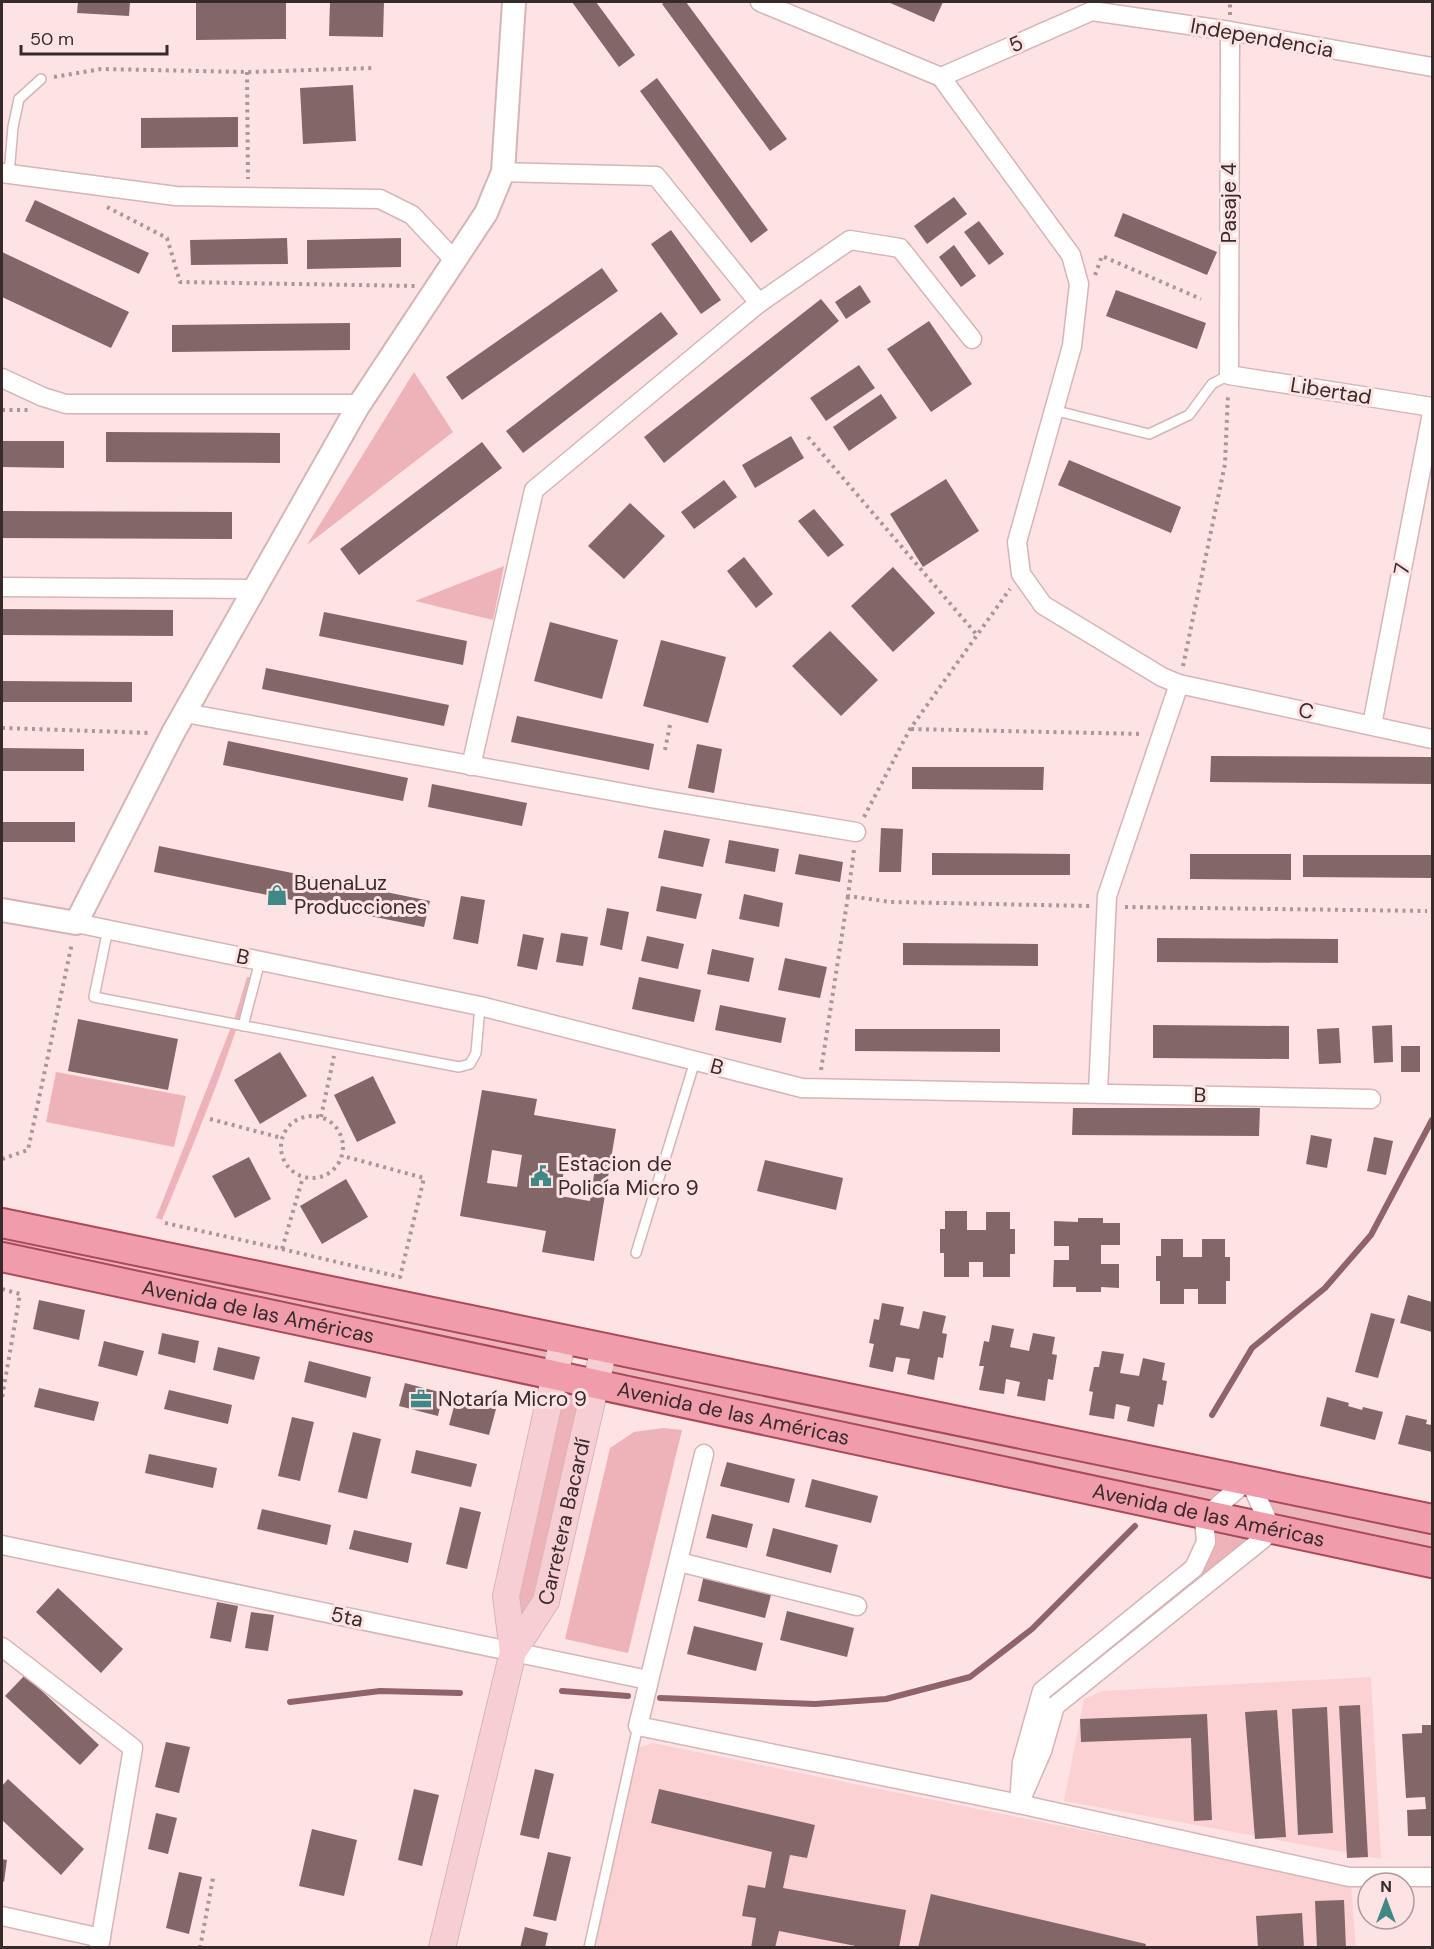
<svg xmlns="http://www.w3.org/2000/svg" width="1434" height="1949" font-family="'DM Sans',sans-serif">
<rect width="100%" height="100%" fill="#fee3e4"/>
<g fill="#fbd1d4">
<polygon points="1371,1677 1381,1859 1064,1801 1084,1699 1103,1691"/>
<polygon points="653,1743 1351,1885 1356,1947 589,1948 630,1750"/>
</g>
<g fill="#edb3b8">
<polygon points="414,372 453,432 307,545"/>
<polygon points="504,566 493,620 415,601"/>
<path d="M247 977H252C229 1061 195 1140 162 1220L156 1218 235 1017Z"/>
<polygon points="56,1072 186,1096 174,1147 46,1122"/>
<polygon points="2,1235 547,1349 544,1363 2,1248"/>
<polygon points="613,1361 1226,1486 1209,1502 611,1375"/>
<polygon points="564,1391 580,1394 533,1596 521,1616 519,1593"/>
<polygon points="663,1428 682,1430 628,1653 565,1639 610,1448 634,1432"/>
<polygon points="1266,1495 1432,1531 1432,1550 1276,1516"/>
<polygon points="1213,1526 1254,1535 1077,1679 1035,1749 1048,1695 1200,1572"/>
</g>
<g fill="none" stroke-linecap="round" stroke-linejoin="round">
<g stroke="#8f6368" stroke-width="6">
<polyline points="1212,1415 1252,1348 1325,1288 1371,1235 1432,1120"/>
<polyline points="562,1691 628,1696"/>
<polyline points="660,1698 815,1704 886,1699 970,1677 1032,1629 1135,1526"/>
<polyline points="290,1702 380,1691 460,1693"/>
</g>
</g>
<g fill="#836668" fill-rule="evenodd">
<polygon points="78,2 130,2 129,16 77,13"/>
<polygon points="196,2 286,2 286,39 196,40"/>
<polygon points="330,2 384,2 383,37 329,36"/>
<polygon points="572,2 596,2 635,55 619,67"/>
<polygon points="665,2 686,2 787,139 770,151 662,4"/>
<polygon points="888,2 943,2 934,22"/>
<polygon points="657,78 768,230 751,243 640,91"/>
<polygon points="353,85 356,141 303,144 300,88"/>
<polygon points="238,117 238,147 141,148 141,118"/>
<polygon points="954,197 967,214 927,244 914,226"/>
<polygon points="35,200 149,253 139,274 25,221"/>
<polygon points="1123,213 1217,252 1207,275 1114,236"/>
<polygon points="979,221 1004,254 989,265 964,232"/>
<polygon points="671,230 721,300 701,314 651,244"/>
<polygon points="287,238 288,264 191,265 190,240"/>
<polygon points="401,238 401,267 307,269 307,240"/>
<polygon points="954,245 976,276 961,287 939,257"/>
<polygon points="2,252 129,312 111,348 2,297"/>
<polygon points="602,268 618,291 462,400 446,377"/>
<polygon points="860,285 871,302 846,319 835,302"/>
<polygon points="1116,290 1206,323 1197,349 1106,316"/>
<polygon points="821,299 839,321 664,463 644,437"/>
<polygon points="661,312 678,334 523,453 506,431"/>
<polygon points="929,321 972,384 931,412 887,349"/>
<polygon points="350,323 350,350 172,352 172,325"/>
<polygon points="859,365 875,388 826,421 810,398"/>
<polygon points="881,394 897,418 849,451 833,427"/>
<polygon points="106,432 280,433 280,463 106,462"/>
<polygon points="791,436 804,458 755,488 742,465"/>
<polygon points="2,441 64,441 64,468 2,467"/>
<polygon points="482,442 502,468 359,575 340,549"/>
<polygon points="1069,460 1181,507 1171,533 1058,485"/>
<polygon points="946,479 979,531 923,567 890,514"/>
<polygon points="724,480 737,497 694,529 681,512"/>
<polygon points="630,503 665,536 624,579 588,546"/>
<polygon points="814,509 844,545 828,557 798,521"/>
<polygon points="2,511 232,512 232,539 2,538"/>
<polygon points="744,557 773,594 756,608 727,571"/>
<polygon points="893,567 935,613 893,652 851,606"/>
<polygon points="2,609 173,610 173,636 2,635"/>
<polygon points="324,612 467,641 463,665 319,636"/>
<polygon points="550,622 618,640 602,699 534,681"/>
<polygon points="830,631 878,680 841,716 792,666"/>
<polygon points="661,640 726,657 708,723 643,706"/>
<polygon points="266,668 449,705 444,726 262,689"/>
<polygon points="2,681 132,682 132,702 2,702"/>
<polygon points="517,716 654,744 649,770 511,742"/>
<polygon points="228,741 408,778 403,801 223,765"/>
<polygon points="697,744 722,749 714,793 688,788"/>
<polygon points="2,748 84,749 84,771 2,771"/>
<polygon points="1211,756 1432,757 1432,784 1210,782"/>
<polygon points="912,767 1044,767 1043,790 912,789"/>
<polygon points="432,784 527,803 522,826 428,807"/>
<rect x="2" y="822" width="73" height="20"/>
<polygon points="881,828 903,829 901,872 879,872"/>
<polygon points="664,830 710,839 703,867 658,858"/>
<polygon points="729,840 779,849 775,872 725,863"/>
<polygon points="159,846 430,901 424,927 154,872"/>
<polygon points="932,853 1070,854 1070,875 932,875"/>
<polygon points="799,854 843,862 840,882 795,874"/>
<polygon points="1190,854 1291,854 1291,880 1190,879"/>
<polygon points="1303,855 1431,855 1431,878 1303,877"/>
<polygon points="661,886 702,894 696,919 656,911"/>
<polygon points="744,894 783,903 779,927 739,919"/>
<polygon points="461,896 485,900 478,944 453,939"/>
<polygon points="607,908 629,912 622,950 600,945"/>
<polygon points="561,933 588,937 583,966 556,962"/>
<polygon points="523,934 544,938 537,970 517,966"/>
<polygon points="647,936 684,944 678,969 641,961"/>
<polygon points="1157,938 1338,939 1338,963 1157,962"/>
<polygon points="903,943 1038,944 1038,966 903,965"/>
<polygon points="712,949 754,958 749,982 707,974"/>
<polygon points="785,958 827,967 820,998 778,990"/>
<polygon points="639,977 701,990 694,1022 632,1009"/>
<polygon points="720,1005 786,1018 781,1043 715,1030"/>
<polygon points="78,1019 178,1039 168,1090 68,1071"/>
<polygon points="1153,1025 1289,1026 1289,1059 1153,1058"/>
<polygon points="1392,1025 1393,1062 1374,1063 1372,1026"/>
<polygon points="1339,1028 1341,1063 1319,1064 1317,1029"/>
<polygon points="855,1029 1000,1029 1000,1052 855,1051"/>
<rect x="1401" y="1046" width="19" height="26"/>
<polygon points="280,1052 307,1096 260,1124 234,1080"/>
<polygon points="373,1076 396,1123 357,1142 334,1095"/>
<path d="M482 1090 537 1099 534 1115 616 1129 594 1261 542 1252 546 1231 460 1216ZM492 1150 522 1155 517 1187 487 1183ZM565 1163 595 1168 590 1201 560 1196Z"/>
<polygon points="1073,1108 1260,1108 1259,1136 1072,1135"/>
<polygon points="1311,1135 1332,1139 1327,1168 1306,1164"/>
<polygon points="1374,1137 1393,1141 1386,1175 1367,1171"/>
<polygon points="249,1157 271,1199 235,1218 212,1176"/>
<polygon points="765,1160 843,1178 836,1210 757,1191"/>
<polygon points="346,1179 368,1217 322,1244 300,1206"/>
<polygon points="945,1211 967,1211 967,1230 986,1230 986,1212 1010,1212 1010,1229 1015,1229 1015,1254 1010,1254 1010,1277 983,1277 983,1262 969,1262 969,1277 944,1277 944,1253 940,1253 940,1229 945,1229"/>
<polygon points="1078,1218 1103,1218 1103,1223 1120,1223 1120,1245 1101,1245 1101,1264 1119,1264 1119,1288 1101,1287 1101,1292 1076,1292 1076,1287 1053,1287 1054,1260 1069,1260 1069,1246 1054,1246 1054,1221 1078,1222"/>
<polygon points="1161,1239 1183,1239 1183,1257 1202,1257 1202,1239 1225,1239 1225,1257 1230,1257 1230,1281 1226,1281 1226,1304 1198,1304 1198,1289 1184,1289 1184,1304 1160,1304 1160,1281 1156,1281 1156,1256 1161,1256"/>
<polygon points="1408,1295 1432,1302 1432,1332 1400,1323"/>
<polygon points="39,1300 85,1310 79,1340 33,1329"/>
<polygon points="882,1303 904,1307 900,1325 919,1329 923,1311 946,1316 942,1333 947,1334 943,1358 938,1357 934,1380 907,1374 910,1359 896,1357 893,1372 869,1367 874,1344 869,1343 874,1319 879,1320"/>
<polygon points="1371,1313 1395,1319 1378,1378 1355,1372"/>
<polygon points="992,1325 1014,1329 1010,1347 1029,1351 1033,1333 1055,1337 1052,1354 1057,1355 1053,1380 1048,1379 1045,1401 1017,1396 1020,1382 1006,1379 1004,1394 979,1390 984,1366 979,1366 984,1341 989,1342"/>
<polygon points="162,1333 199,1341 195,1363 158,1354"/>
<polygon points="104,1341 144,1351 137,1376 98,1366"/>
<polygon points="218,1347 260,1357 254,1380 213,1370"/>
<polygon points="1102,1351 1124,1354 1120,1373 1139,1376 1143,1358 1165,1363 1162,1380 1167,1381 1163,1405 1158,1404 1154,1427 1127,1421 1130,1407 1116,1404 1114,1419 1089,1415 1093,1392 1089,1391 1094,1367 1099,1367"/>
<polygon points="309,1361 371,1377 366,1398 304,1382"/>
<polygon points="405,1383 443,1393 438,1416 399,1406"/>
<polygon points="39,1388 99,1402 94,1421 34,1407"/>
<polygon points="169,1390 232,1405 228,1424 164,1409"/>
<polygon points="1327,1397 1349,1403 1348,1406 1362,1410 1363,1407 1383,1412 1375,1440 1320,1426"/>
<polygon points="456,1399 496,1409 489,1435 449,1425"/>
<polygon points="1406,1415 1427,1420 1426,1424 1432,1425 1432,1452 1398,1444"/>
<polygon points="292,1417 314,1422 300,1481 278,1476"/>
<polygon points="353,1432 381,1439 367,1499 338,1492"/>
<polygon points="416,1450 477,1464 471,1487 411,1473"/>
<polygon points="149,1454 217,1468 213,1488 145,1473"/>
<polygon points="727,1462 795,1479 789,1503 720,1486"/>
<polygon points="812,1479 878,1496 871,1523 805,1507"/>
<polygon points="460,1507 481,1512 467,1569 446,1564"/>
<polygon points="262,1509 331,1525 327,1545 257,1529"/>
<polygon points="712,1514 753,1524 747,1548 706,1538"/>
<polygon points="773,1528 838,1545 831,1573 766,1556"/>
<polygon points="354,1530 412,1543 408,1563 349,1549"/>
<polygon points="704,1575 772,1591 765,1618 698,1601"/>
<polygon points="58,1588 123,1649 101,1673 36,1612"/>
<polygon points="217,1602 238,1606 231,1642 210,1638"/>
<polygon points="787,1611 854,1628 847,1657 780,1640"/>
<polygon points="251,1612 274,1615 268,1651 245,1648"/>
<polygon points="694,1626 763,1643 756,1671 687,1654"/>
<polygon points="25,1675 99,1745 80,1765 5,1696"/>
<polygon points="1360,1705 1368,1857 1347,1858 1339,1706"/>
<polygon points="1327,1707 1333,1833 1298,1835 1292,1709"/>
<polygon points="1277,1710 1286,1837 1255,1839 1245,1712"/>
<polygon points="1207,1714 1212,1820 1194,1821 1191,1738 1081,1742 1080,1719"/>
<polygon points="1422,1725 1432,1725 1432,1836 1408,1836 1407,1810 1426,1809 1425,1797 1406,1798 1402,1734 1422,1733"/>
<polygon points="166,1742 190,1747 179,1793 155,1787"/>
<polygon points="535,1769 554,1774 539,1839 520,1835"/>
<polygon points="8,1779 84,1849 61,1875 2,1820 2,1786"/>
<polygon points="414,1789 439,1795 422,1866 398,1860"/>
<polygon points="659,1789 815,1825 807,1858 790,1855 783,1888 906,1910 899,1948 866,1948 779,1931 775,1948 751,1948 756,1918 742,1916 748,1885 765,1888 772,1852 651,1823"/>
<polygon points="156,1813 177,1818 168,1854 148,1849"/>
<polygon points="312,1829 357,1840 344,1896 299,1886"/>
<polygon points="548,1852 571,1857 556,1921 533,1916"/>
<polygon points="2,1859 7,1860 4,1882 2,1881"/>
<polygon points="179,1872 202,1877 189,1934 166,1928"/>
<polygon points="931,1894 1146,1944 1145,1948 918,1948"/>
<polygon points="1344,1900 1346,1948 1317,1948 1315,1901"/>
<polygon points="1302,1913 1304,1948 1258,1948 1256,1916"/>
<polygon points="525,1927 548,1933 545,1948 520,1948"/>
</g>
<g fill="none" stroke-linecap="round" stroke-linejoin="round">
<defs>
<g id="service">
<polyline points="9,174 13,127 19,99 41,79"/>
<polyline points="1053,410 1149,434 1189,415 1212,384 1229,375"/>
<polyline points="108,929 94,997 459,1067 470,1064 476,1053 480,1006"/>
<polyline points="243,1026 260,961"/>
<polyline points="636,1253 695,1061"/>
<polyline points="589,1948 638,1726"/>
</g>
<g id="minor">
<polyline points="760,2 941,77 1071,255 1079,284 1072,346 1017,542 1021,574 1043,605 1162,677 1179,684 1432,739"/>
<polyline points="1230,31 1229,375 1432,407"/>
<polyline points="941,77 1092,11 1230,31 1432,67"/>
<polyline points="503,172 656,176 759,303"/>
<polyline points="2,173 176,196 380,199 412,215 455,261"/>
<polyline points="2,378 43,397 66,404 360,404"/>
<polyline points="2,587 255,589"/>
<polyline points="185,713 656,799 856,832"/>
<polyline points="1372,725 1432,413"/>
<polyline points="471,766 534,490 759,303 850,240 900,248 972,339"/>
<polyline points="76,923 480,1006 802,1088 1371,1099"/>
<polyline points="1098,1092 1107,896 1179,684"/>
<polyline points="704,1454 638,1726 1019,1804 1349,1877 1432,1877"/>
<polygon points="1249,1479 1270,1526 1264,1538 1055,1706 1042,1751 1019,1804 1022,1762 1042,1691 1194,1568 1206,1542 1204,1518"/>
<polyline points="2,1545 648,1680"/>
<polyline points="679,1562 857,1606"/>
<polyline points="2,1647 133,1748 99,1948"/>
<polyline points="2,1916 101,1938"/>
</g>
<polyline id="tertiary" points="2,910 76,923 173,733 357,408 486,213 503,172 514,2"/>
<g id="secondary">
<path id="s1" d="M563 1339 506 1596 513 1652 546 1601 604 1348"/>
<polyline points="442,1948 513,1652"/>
</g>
<g id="primary">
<polyline points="2,1223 1432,1519"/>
<path id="s2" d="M2 1257 1432 1563"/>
</g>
</defs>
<use href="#service" stroke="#d5b5b7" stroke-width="12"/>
<use href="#minor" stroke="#d5b5b7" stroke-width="21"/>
<use href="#tertiary" stroke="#d5b5b7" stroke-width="26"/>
<use href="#secondary" stroke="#d5b5b7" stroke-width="28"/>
<use href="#primary" stroke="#a9495a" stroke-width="32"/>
<g stroke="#ab9697" stroke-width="4" stroke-dasharray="3 4.5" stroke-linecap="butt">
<polyline points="1230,15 1230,2"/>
<polyline points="247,72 248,179"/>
<polyline points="54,77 101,69 247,72 375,68"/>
<polyline points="107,207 167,238 180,282 416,286"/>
<polyline points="1095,275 1102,256 1201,299"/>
<polyline points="2,410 28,410"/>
<polyline points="808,437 977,635"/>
<polyline points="1183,666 1225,464 1228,393"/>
<polyline points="2,728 151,733"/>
<polyline points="911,729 1143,734"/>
<polyline points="665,750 670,725"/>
<polyline points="864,817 910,729 1010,589"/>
<polyline points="854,850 848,896 891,902 1090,906"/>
<polyline points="1125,907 1427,911"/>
<polyline points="821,1070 848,896"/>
<circle cx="312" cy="1147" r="31"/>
<polyline points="321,1117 334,1056"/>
<polyline points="210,1119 282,1138"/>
<polyline points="2,1159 28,1150 72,943"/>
<polyline points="165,1223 282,1249 303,1177"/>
<polyline points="282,1249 400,1277 424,1178 343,1156"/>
<polyline points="2,1289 20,1294 2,1398"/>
<polyline points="200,1948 213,1878"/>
</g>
<use href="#service" stroke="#fff" stroke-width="9"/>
<use href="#minor" stroke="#fff" stroke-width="18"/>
<use href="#tertiary" stroke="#fff" stroke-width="22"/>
<use href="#secondary" stroke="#f8ced5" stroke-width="26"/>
<use href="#primary" stroke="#f19cab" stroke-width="28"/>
</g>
<defs>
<symbol id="shop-bare" viewBox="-9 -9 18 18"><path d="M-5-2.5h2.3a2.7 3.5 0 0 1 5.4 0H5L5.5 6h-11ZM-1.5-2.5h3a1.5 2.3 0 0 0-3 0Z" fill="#408886" stroke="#fee3e4" stroke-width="2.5" paint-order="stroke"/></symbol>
<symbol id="civic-bare" viewBox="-9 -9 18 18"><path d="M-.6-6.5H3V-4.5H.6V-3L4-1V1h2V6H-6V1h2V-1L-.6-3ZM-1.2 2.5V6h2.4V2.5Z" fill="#408886" stroke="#fee3e4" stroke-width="2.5" paint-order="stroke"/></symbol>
<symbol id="office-bare" viewBox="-9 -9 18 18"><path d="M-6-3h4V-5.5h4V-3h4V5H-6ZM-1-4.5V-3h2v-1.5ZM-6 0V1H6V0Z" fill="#408886" stroke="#fee3e4" stroke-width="2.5" paint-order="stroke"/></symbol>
</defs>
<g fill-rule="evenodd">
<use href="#shop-bare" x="262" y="880" width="30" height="30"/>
<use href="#civic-bare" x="526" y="1161" width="30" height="30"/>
<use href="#office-bare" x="406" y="1384" width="30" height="30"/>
</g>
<g text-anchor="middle" stroke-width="6" stroke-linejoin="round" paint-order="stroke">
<g font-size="21" fill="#372a2b" stroke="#fee3e4">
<text transform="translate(1262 38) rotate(10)" y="7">Independencia</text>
<text transform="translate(1016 44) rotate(-24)" y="7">5</text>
<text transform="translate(1229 203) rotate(-90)" y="7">Pasaje 4</text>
<text transform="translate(1331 391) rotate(9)" y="7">Libertad</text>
<text transform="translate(1402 569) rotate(-79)" y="7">7</text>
<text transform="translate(1306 711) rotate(12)" y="7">C</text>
<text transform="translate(243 957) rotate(12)" y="7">B</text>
<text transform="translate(717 1067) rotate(15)" y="7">B</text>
<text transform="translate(1200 1095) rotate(1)" y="7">B</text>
<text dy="7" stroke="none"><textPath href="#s2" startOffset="262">Avenida de las Américas</textPath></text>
<text dy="7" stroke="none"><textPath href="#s2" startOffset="748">Avenida de las Américas</textPath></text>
<text dy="7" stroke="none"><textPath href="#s2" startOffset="1234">Avenida de las Américas</textPath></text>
<text dy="7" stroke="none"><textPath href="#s1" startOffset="462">Carretera Bacardí</textPath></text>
<text transform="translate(347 1617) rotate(12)" y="7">5ta</text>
</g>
<g font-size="21" fill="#372a2b" stroke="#fee3e4" text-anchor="start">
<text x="294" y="890">BuenaLuz<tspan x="294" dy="24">Producciones</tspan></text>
<text x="558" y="1171">Estacion de<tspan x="558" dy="24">Policía Micro 9</tspan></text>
<text x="438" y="1406">Notaría Micro 9</text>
</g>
</g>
<rect width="1434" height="1949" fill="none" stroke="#372a2b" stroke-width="6"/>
<g transform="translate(1386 1901)"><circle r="28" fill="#fee3e4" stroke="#ae999a" stroke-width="1.5"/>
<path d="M0-4.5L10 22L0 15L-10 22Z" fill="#408886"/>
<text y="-9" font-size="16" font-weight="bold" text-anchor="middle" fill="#372a2b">N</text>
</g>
<path d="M21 45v9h146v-9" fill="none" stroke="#372a2b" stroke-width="3"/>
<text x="30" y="45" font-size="18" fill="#372a2b" stroke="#fee3e4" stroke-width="4.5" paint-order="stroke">50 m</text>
</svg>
